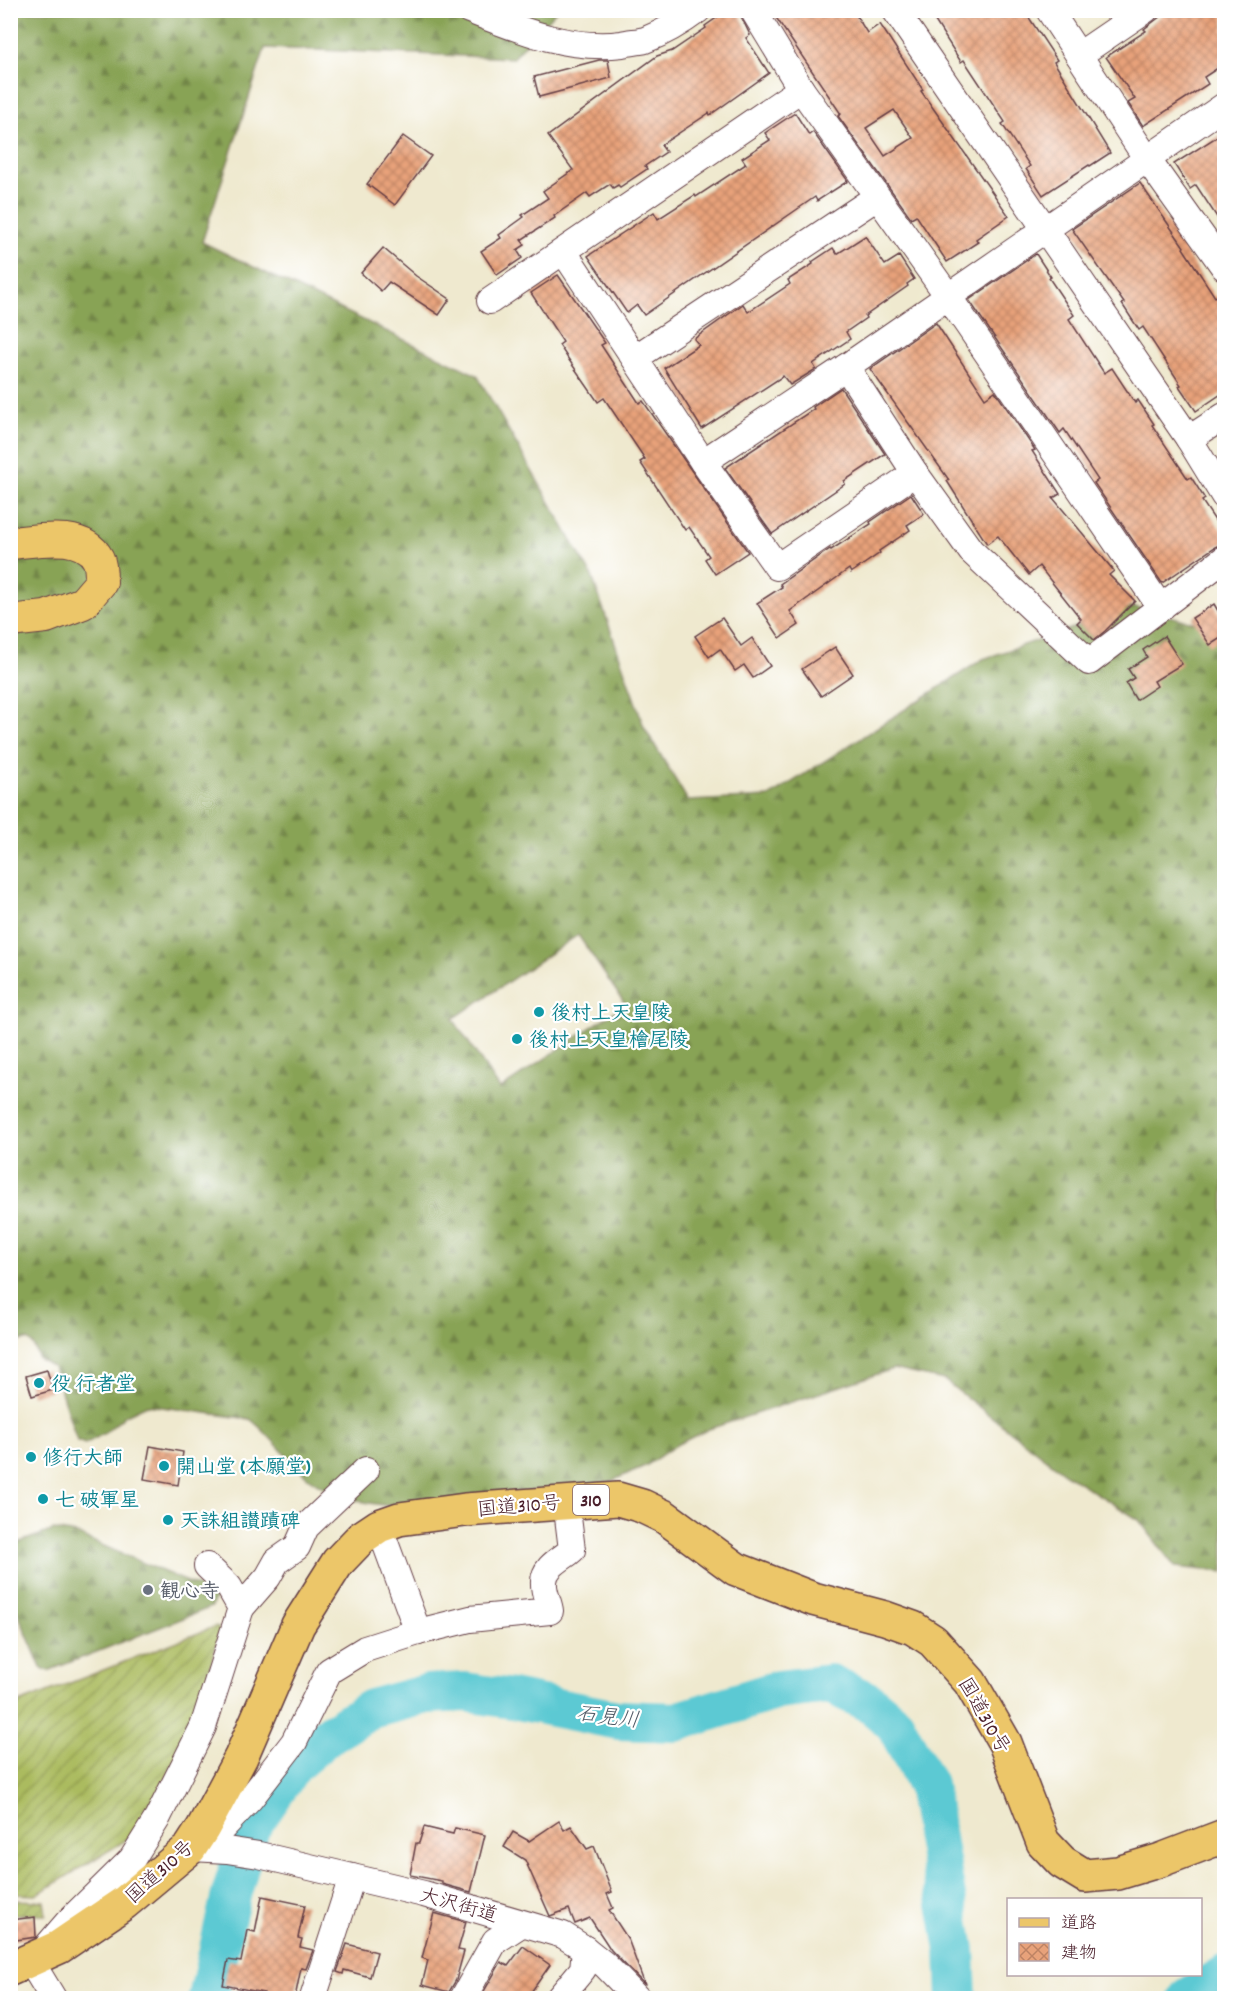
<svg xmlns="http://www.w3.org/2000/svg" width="1235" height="2009" font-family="Dekko,'Klee One',sans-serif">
<defs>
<pattern id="forest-firs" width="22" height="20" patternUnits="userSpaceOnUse" patternTransform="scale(1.5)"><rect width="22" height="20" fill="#88a355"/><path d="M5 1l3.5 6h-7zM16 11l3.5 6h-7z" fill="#718447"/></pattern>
<pattern id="garden-furrows" width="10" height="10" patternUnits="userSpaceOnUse" patternTransform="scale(1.5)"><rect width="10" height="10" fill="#abbb5e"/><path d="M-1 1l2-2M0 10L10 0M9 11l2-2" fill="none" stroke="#8d974e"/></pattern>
<pattern id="building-cross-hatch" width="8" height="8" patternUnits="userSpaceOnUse" patternTransform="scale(1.5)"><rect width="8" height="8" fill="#e8a27a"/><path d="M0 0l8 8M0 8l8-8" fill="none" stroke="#be8364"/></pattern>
</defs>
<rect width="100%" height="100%" fill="#fff"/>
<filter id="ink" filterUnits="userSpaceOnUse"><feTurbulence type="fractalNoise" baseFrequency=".0167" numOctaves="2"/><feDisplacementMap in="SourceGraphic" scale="12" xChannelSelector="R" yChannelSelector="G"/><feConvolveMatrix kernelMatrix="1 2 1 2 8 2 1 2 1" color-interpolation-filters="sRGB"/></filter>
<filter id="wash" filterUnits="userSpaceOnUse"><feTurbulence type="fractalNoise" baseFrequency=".008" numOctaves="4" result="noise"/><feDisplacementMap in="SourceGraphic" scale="24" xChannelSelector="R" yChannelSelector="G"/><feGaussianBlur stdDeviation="1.35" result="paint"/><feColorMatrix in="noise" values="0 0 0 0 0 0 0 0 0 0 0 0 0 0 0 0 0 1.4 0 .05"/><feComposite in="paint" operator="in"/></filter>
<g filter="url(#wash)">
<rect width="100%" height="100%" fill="#efe9cf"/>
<g fill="url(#forest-firs)" stroke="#696140" stroke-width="1.5" fill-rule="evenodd">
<path d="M10 11H556L513 58 265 48 202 242 477 375 592 576 644 727 688 801 769 797 983 659 1134 607 1224 630V1572L1175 1567 1139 1520 1064 1473 944 1380 893 1369 709 1429 676 1445 647 1465 609 1482 400 1507C367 1504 337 1499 309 1478 288 1461 272 1436 250 1419L147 1405 126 1415 105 1433 85 1444 77 1441 53 1367 39 1359 33 1345 28 1340 10 1342ZM578 935 625 1004 500 1089 453 1019Z"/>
<polygon points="54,1530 76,1534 209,1591 215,1598 212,1607 48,1671 41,1668 11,1597 11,1545"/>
</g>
<g fill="url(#garden-furrows)" stroke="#7a6d44" stroke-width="1.5">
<polygon points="216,1626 220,1629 197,1724 133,1836 36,1895 11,1894 11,1706"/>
<polygon points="11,1900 44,1901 46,1915 11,1914"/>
</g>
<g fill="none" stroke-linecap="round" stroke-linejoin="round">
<g stroke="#5cc9d3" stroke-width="40">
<polyline points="208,1998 230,1899 250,1828 294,1764 327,1736 371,1709 427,1694 465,1692 512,1699 618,1720 676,1722 778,1690 830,1684 869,1702 895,1724 927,1785 955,1950 957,1998"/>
<polyline points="1188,1998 1224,1975"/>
</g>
</g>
<g id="blocks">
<g fill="url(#building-cross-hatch)" fill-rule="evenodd">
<polygon points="728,10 738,10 750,35 746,38 769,73 710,115 709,113 661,145 666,152 645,166 647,169 620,187 618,185 613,188 610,184 590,197 587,193 554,216 555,218 521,240 525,245 517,250 522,258 497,275 481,251 501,238 499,235 524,217 522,215 548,198 543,191 573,170 548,136 657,56 672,51 706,28 705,26"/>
<path d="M771 10H853L867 33 880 24 923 90 921 91 1009 216 976 239 978 242 947 262 916 215 911 218 838 116 841 114ZM894 110 913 138 885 156 866 128Z"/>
<polygon points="928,10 1024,10 1057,60 1054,62 1110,153 1090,166 1089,165 1043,195 1026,169 1030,166 1002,124 1005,122 964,60 961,62"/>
<polygon points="1169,10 1224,10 1224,64 1204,77 1208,84 1143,126 1128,103 1135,99 1106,57 1146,31 1144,29"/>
<polygon points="599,60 608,60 611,78 539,97 534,77"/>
<polygon points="795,113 809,135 813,132 848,181 817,201 815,197 644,315 637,305 627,313 588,256 654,212 658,219 695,195 696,197 746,164 742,158 770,140 765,133"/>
<polygon points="1224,132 1224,228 1196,185 1190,189 1174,164"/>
<polygon points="403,136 431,156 395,205 367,184"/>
<polygon points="1140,183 1184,247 1183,248 1215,297 1224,291 1224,392 1196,411 1179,386 1181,385 1143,327 1139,330 1122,304 1124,303 1072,229"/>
<polygon points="865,236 885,265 899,256 914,279 907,284 908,286 865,316 866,318 846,332 850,339 813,364 816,369 790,385 783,376 702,429 664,368 699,345 694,339 743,304 748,312 790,284 788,280 813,264 812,262 833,248 837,254"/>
<polygon points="383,248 416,276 450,299 439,315 389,282 381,291 361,273"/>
<polygon points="1036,254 1051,277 1049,278 1074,315 1069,319 1104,373 1112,368 1135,403 1138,400 1154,424 1152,425 1188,479 1191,477 1205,499 1202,501 1224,534 1224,543 1215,547 1162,583 1094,483 1098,480 1064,429 1060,433 969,300"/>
<polygon points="558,275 605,343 601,345 639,403 643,401 748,552 715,574 705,559 709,556 689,527 685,530 640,462 645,459 604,398 598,402 569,360 559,345 563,342 531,293"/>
<polygon points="936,323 985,398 995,391 1035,450 1032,451 1060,494 1053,498 1114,571 1109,575 1135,601 1105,631 1094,640 1077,623 1081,619 1039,566 1029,575 998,536 987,544 947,481 949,480 870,369"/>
<polygon points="841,388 885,454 844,481 845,484 772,534 725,468 814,409 813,407"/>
<polygon points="911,494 924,514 907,525 910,530 879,551 880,553 851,573 849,569 790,611 799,625 780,638 757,603 782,587 780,584 830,549 831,550 871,524 870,522"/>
<polygon points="1214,604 1224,621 1224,636 1210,645 1192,618"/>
<polygon points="722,618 741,646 752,638 770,666 753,678 744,665 735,671 720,649 709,657 695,636"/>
<polygon points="1164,636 1182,664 1154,681 1157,686 1136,700 1126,683 1134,678 1128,669 1147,657 1143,650"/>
<polygon points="835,647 853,674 821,696 802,669"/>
<polygon points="47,1370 53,1390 32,1396 26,1376"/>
<polygon points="150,1446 183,1452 178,1485 144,1479"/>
<polygon points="559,1821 564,1830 571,1826 587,1849 594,1846 612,1892 607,1894 613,1908 609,1910 628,1939 645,1985 611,1950 590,1918 575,1924 569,1909 550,1916 525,1860 504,1847 513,1832 529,1841"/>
<polygon points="424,1827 453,1834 455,1828 485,1835 471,1892 442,1884 442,1881 410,1875 416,1843 419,1843"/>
<polygon points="262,1896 305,1905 298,1938 302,1939 300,1947 313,1950 306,1969 301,1968 295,1998 263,1998 264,1993 223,1985 228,1960 241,1962 247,1930 255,1932"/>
<polygon points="434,1913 466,1922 458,1950 464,1951 456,1980 449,1992 422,1985 428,1960 422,1958"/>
<polygon points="35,1917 36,1937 10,1941 10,1920"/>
<polygon points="347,1944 377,1952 370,1977 344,1970 343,1974 337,1972"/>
<polygon points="523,1946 550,1965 527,1998 480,1998 501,1962 508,1966"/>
</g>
</g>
</g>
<g filter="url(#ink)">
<use href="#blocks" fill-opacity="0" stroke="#633d44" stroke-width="1.5"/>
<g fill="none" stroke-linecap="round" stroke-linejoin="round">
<defs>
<g id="minor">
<path d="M469 10C517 29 569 51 622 44 629 42 638 42 645 40 663 33 682 22 698 10"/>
<polyline points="753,10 801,89 948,296 1161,608"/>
<polyline points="895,10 1189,439 1224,496"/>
<polyline points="1049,10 1147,159 1224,267"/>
<polyline points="1079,55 1145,10"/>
<polyline points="564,252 703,462 777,567 915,473"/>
<polyline points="490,301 801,89"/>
<polyline points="635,358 877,197"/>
<polyline points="846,367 915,473 971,551 1089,662 1224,559"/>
<polyline points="1189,439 1224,416"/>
<polyline points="703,462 846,367 1224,106"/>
<polyline points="379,1526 418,1632"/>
<polyline points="241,1608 268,1577 277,1561 297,1547 306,1527 366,1470"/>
<path d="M190 1848 206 1843 217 1834 250 1799 294 1742 329 1671 365 1649 418 1632 470 1619 550 1611C549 1602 543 1592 544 1582 544 1566 562 1559 572 1550L566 1501"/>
<polyline points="192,1848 227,1850 259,1855 424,1894 563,1935 585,1949 605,1965 637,1998"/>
<polyline points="49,1944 68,1922 132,1859 157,1819 203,1727 241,1608 229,1587 207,1566"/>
<polyline points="30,1960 53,1998"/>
<polyline points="313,1998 352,1877"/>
<polyline points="463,1998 495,1941 521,1924"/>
<polyline points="559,1998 583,1969 585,1949"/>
</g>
<path id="major" d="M10 543C37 541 82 530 98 559 101 565 101 575 101 582L83 603 46 617 10 621"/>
<polyline id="highway" points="10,1969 59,1947 124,1903 190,1848 203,1828 241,1757 298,1625 338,1562 361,1538 379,1526 399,1519 465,1510 618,1499 642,1506 665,1517 736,1569 813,1599 885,1618 913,1628 933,1641 970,1682 1005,1743 1043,1842 1062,1862 1085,1876 1118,1873 1161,1860 1224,1836"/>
</defs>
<use href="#minor" stroke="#633d44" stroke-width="28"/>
<use href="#major" stroke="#633d44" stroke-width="34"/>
<use href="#highway" stroke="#633d44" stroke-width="36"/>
<use href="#minor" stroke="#fff" stroke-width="26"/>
<use href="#major" stroke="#ecc669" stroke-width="32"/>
<use href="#highway" stroke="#ecc669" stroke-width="33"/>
</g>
</g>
<g fill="#0f9aa8" stroke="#fff" stroke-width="2">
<circle cx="539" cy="1012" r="6"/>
<circle cx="517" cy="1039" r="6"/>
<circle cx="39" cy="1383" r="6"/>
<circle cx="31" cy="1457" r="6"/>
<circle cx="164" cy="1466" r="6"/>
<circle cx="43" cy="1499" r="6"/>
<circle cx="168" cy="1520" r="6"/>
</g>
<circle fill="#6b7280" stroke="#fff" stroke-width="2" cx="148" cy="1590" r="6"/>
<g text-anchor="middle" stroke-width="4.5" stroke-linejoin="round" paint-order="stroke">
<rect fill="#fff" stroke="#80626b" stroke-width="1.5" x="573" y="1485" width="36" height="30" rx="4.5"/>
<g font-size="18" font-weight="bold" fill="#4a1f2b">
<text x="591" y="1506">310</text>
</g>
<g font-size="20" font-weight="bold" fill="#0d838f" stroke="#fff" text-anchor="start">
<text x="551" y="1019">後村上天皇陵</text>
<text x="529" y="1046">後村上天皇檜尾陵</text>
<text x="51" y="1390">役 行者堂</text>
<text x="43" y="1464">修行大師</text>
<text x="176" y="1473">開山堂 (本願堂)</text>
<text x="55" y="1506">七 破軍星</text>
<text x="180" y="1527">天誅組讃蹟碑</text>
</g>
<g font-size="20" fill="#4a1f2b" stroke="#fff">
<text transform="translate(519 1505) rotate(-5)" y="7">国道310号</text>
<text transform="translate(985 1715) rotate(60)" y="7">国道310号</text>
<text transform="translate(159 1871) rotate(-42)" y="7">国道310号</text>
<text transform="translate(459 1904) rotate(16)" y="7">大沢街道</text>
</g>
<g font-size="20" font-weight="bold" fill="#5b616d" stroke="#fff" text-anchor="start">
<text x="160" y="1597">観心寺</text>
</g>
<g font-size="21" font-style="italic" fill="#505a66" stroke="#fff">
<text transform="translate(608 1716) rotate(7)" y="7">石見川</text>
</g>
</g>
<rect width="1235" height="2009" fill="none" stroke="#fff" stroke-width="36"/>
<rect x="1007" y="1898" width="195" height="78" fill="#ffffff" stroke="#b7a5aa" stroke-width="1.5"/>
<rect x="1019" y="1918" width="30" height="9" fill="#ecc669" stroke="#b7a5aa" stroke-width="1.5"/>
<text x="1061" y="1928" font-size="18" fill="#4a1f2b">道路</text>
<rect x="1019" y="1943" width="30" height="18" fill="url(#building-cross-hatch)" stroke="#b7a5aa" stroke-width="1.5"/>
<text x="1061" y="1958" font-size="18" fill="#4a1f2b">建物</text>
</svg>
